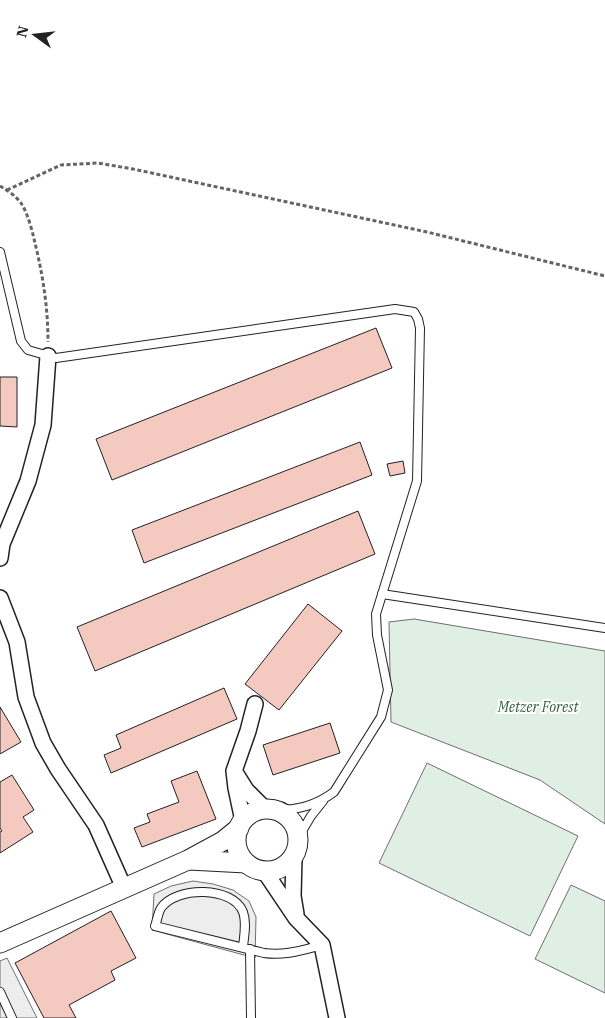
<svg xmlns="http://www.w3.org/2000/svg" width="605" height="1018" font-family="'IBM Plex Serif',serif">
<rect width="100%" height="100%" fill="#fff"/>
<g fill="#e0efe3" stroke="#6f6f6f">
<polygon points="414,619 605,651 605,824 540,780 391,722 389,622"/>
<polygon points="427,763 578,836 530,936 379,863"/>
<polygon points="571,885 605,901 605,993 535,959"/>
</g>
<g fill="#ededed" stroke="#6f6f6f">
<polygon points="193,881 213,884 233,890 249,901 256,917 255,958 152,930 154,894 171,886"/>
<polygon points="7,958 37,1018 0,1018 0,961"/>
</g>
<g fill="#f3c9c0" stroke="#222">
<polygon points="376,328 392,368 112,480 96,439"/>
<polygon points="0,377 17,377 17,427 0,426"/>
<polygon points="360,442 372,475 144,563 132,530"/>
<polygon points="403,461 405,473 390,476 387,464"/>
<polygon points="358,511 375,554 95,671 77,627"/>
<polygon points="308,604 342,631 279,710 245,684"/>
<polygon points="224,688 237,719 111,773 104,755 121,748 116,735"/>
<polygon points="0,707 21,742 0,754"/>
<polygon points="330,723 340,753 273,775 263,745"/>
<polygon points="197,771 216,819 142,847 134,828 150,822 147,814 179,802 171,781"/>
<polygon points="12,775 34,810 23,817 33,832 0,853 0,832 2,831 0,828 0,782"/>
<polygon points="111,911 136,958 111,971 115,980 69,1005 76,1018 44,1018 15,963"/>
</g>
<g fill="none" stroke-linecap="round" stroke-linejoin="round">
<defs>
<g id="service">
<path d="M0 252 21 341 28 350 56 358 395 309 414 312 418 319 420 328 417 481 376 614 377 635 388 690 381 717 334 792C315 806 298 810 274 810"/>
<polyline points="382,594 605,628"/>
<polyline points="298,838 311,816 323,801"/>
<path d="M243 947C244 936 247 923 243 912 233 886 176 886 161 908 158 913 157 921 155 926L264 953C285 956 302 950 322 945"/>
<polyline points="250,949 251,1018"/>
<polyline points="0,992 12,1018"/>
</g>
<g id="minor">
<polyline points="0,558 2,544 28,481 43,425 48,356"/>
<polyline points="0,598 17,642 26,697 43,743 58,769 96,825 124,888"/>
<polyline points="236,774 246,790 265,809"/>
<polyline points="243,821 236,788 234,771 248,731 255,704"/>
<polyline points="294,857 293,896 296,914"/>
<polyline points="265,872 296,918 322,945 337,1018"/>
</g>
<g id="tertiary">
<circle cx="267" cy="840" r="31"/>
<polyline points="189,860 246,863"/>
<polyline points="0,943 188,860 223,841 239,828"/>
</g>
</defs>
<use href="#service" stroke="#222" stroke-width="10"/>
<use href="#minor" stroke="#222" stroke-width="18"/>
<use href="#tertiary" stroke="#222" stroke-width="21"/>
<g stroke="#646464" stroke-width="3" stroke-dasharray="4 2.5" stroke-linecap="butt">
<path d="M0 186C7 190 16 196 21 203 28 214 32 230 35 243 43 276 48 308 48 342"/>
<polyline points="7,190 61,165 98,163 133,169 427,232 605,276"/>
</g>
<use href="#service" stroke="#fff" stroke-width="8"/>
<use href="#minor" stroke="#fff" stroke-width="15"/>
<use href="#tertiary" stroke="#fff" stroke-width="19"/>
</g>
<g text-anchor="middle" stroke-width="4" stroke-linejoin="round" paint-order="stroke">
<g font-size="14" font-style="italic" fill="#2f5e38" stroke="#fff">
<text x="538" y="712">Metzer Forest</text>
</g>
</g>
<g transform="translate(35 35) rotate(285)" stroke="#ffffff" stroke-width="4" paint-order="stroke">
<path d="M0-4L9 19L0 12L-9 19Z" fill="#222222"/>
<text y="-8" font-size="14" font-weight="bold" text-anchor="middle" fill="#222222">N</text>
</g>
</svg>
